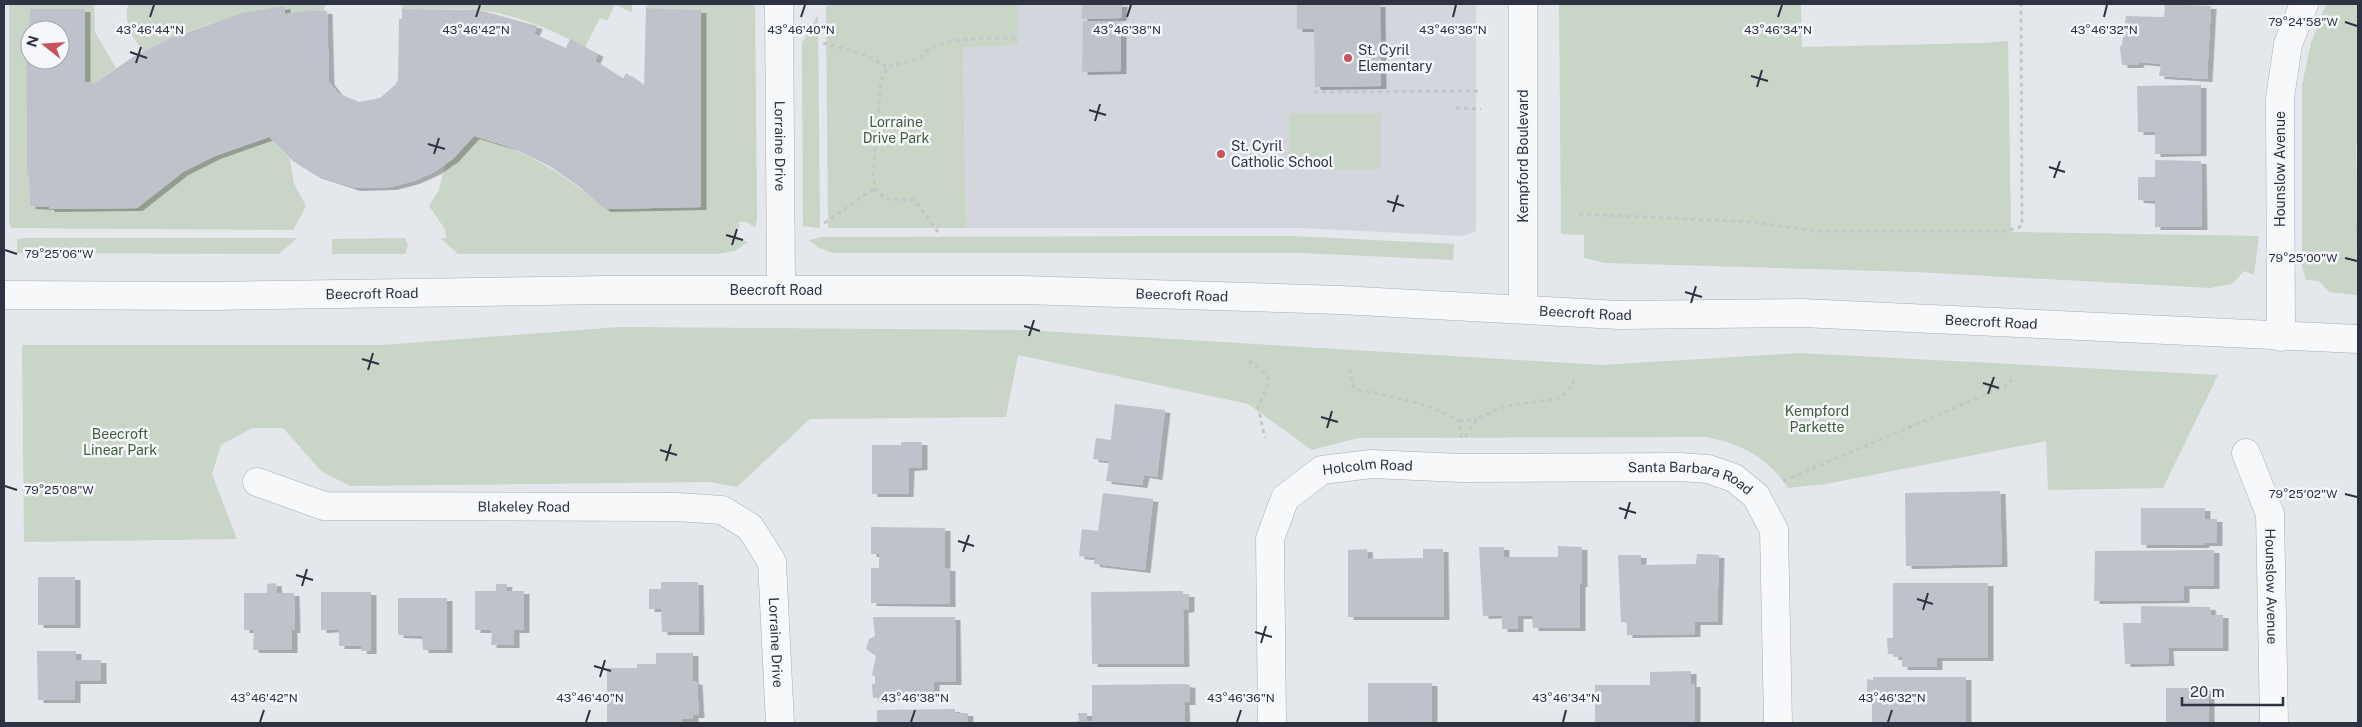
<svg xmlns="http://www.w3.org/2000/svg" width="2362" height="727" font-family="'Public Sans',sans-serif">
<defs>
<filter id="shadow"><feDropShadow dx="5.5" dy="3" stdDeviation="0" flood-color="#0004"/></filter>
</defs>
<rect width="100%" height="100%" fill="#e4e7eb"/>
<polygon fill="#d3d6dd" points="1018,4 1476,4 1476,231 1463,236 1300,228 966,228 963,48 1018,45"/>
<g fill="#c9d5c6">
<polygon points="9,4 94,4 95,32 116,68 95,83 85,82 85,10 30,10 29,41 26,41 27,175 29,175 30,206 49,207 49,209 137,208 183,172 215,156 269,137 290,159 294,184 306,206 293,230 11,228 9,223"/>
<path d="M128 4H325L324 11 309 10 285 14V6C235 15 188 27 143 52 131 34 124 26 128 4Z"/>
<path d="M403 4H632V12L615 5 607 21 600 18 585 47C555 31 512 13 479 10 453 8 427 10 401 9Z"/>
<path d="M646 4H755L757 218 755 228 747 222H739L740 227 737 229V238L748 242 735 251 717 254H458L440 238H446L445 229 429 206 439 190 445 165 474 136C525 150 566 174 605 209L701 207V10L646 8Z"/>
<polygon points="830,4 1018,4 1018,45 963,48 966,228 828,228 826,7"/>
<polygon points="1559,4 1801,4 1802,47 1983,43 2008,41 2011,232 2259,236 2254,275 2244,271 2232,284 2210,288 1915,272 1606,263 1584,258 1584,235 1561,234"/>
<polygon points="2326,4 2358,4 2358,144 2356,144 2358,225 2356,225 2358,295 2329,292 2319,281 2306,280 2302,267 2302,85 2311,43"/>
<polygon points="818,15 820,227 818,228 803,226 802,43"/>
<rect x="1289" y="113" width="92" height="56"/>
<polygon points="1292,236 1454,244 1453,260 1302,253 833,253 819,248 809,240 822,237"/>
<polygon points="25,238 297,238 279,254 17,253 17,239"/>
<polygon points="405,238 408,245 405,254 332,254 332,239"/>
<path d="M620 327 1023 330 1601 365 1800 353 2218 375 2163 488 2048 490 2046 441 1826 484 1788 488C1768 457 1740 443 1705 437L1358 438 1312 450 1248 404 1018 355 1006 417 810 419 737 487 710 482 350 486 321 471 283 428H252L221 445 212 474 237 539 24 542 22 345H383Z"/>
</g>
<g fill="#bfc2cb" filter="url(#shadow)">
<polygon points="1082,4 1122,4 1121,18 1082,19"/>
<polygon points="1297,4 1380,4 1381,86 1315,87 1314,29 1297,29"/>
<polygon points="2165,4 2211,6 2207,79 2159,76 2161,64 2139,62 2138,65 2122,65 2120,47 2122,45 2126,16 2164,17"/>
<polygon points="285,6 285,14 309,10 327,11 329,82 338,93 359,102 380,98 395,85 398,80 399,19 402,19 402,9 479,10 537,26 534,34 566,48 570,39 598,54 595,61 623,79 626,73 644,86 646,8 701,10 701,207 605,209 577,185 548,165 513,148 474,136 453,159 434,172 414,181 391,187 355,188 315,175 293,161 269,137 215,156 183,172 137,208 49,209 49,207 30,206 29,175 27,175 26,41 30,41 30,60 60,60 60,30 29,30 30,9 85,9 85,82 95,83 133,57 171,38 242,13"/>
<polygon points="1083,21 1121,21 1121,71 1082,72"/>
<polygon points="2201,85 2201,153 2155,154 2155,132 2138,132 2137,86"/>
<polygon points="2155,160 2201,161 2202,227 2155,227 2155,201 2138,200 2138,177 2155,177"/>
<polygon points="2356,225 2358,225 2358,261 2357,261"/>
<polygon points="1115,404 1165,410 1157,477 1144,475 1142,485 1106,481 1109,461 1093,459 1096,438 1111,440"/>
<polygon points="901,442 922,442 922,467 909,468 908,494 872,494 872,445 901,445"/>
<polygon points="2000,491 2002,564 1906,566 1905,493"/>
<polygon points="1103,493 1153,499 1145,570 1094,564 1095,558 1079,556 1082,529 1098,531"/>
<polygon points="2141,508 2205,508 2205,519 2217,519 2217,543 2204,543 2204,545 2141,545"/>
<polygon points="871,527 945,528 945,568 950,568 950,604 871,603 871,568 879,568 879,554 871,554"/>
<polygon points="1558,546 1582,547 1582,584 1580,584 1580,628 1533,628 1532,616 1518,616 1518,629 1502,629 1502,615 1483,616 1479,547 1504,547 1504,557 1558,557"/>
<polygon points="1367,549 1368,559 1423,558 1423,549 1443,549 1444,617 1348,617 1348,550"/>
<polygon points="2214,550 2214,586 2184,586 2184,600 2094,601 2095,551"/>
<polygon points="1697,554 1719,555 1717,622 1695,622 1695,634 1627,635 1627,622 1621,622 1618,555 1641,555 1641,565 1696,564"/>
<rect x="38" y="577" width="37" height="48"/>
<polygon points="661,582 698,582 699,632 662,632 661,609 649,609 649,589 661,589"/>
<polygon points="276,583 277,593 294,593 295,630 292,630 292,650 253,650 254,630 244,630 244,593 267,593 267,584"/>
<polygon points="1893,583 1988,583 1988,658 1937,658 1937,667 1902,667 1902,657 1893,657 1893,654 1888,654 1887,638 1893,638"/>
<polygon points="496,584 507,584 506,591 524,591 524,630 514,630 514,645 491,645 492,630 475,630 475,591 496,591"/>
<polygon points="1183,591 1183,594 1189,594 1189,609 1183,610 1184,664 1092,664 1091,592"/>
<polygon points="321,592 371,592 371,651 361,651 362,646 339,646 339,629 321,630"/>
<polygon points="398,598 447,598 447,650 423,650 422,636 398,635"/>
<polygon points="2141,606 2210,607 2211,615 2223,615 2223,648 2168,648 2169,663 2125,664 2123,623 2141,623"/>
<polygon points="873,617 955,617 956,682 934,682 934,692 908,693 908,697 873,698 872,684 875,684 875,676 872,675 876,656 866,649 869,639 875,636"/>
<polygon points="37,651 76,651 76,660 101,660 101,681 75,681 75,700 38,700"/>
<polygon points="656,653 693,653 693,681 697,682 699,715 693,715 693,719 682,719 682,723 607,723 607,668 637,668 637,664 656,664"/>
<polygon points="1691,671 1691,684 1695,684 1695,723 1595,723 1595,685 1650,685 1650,672"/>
<polygon points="1873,677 1966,677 1966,723 1872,723 1872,695 1867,695 1867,679 1873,680"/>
<rect x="1368" y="683" width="64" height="40"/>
<polygon points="1184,684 1190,685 1190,702 1184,702 1185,723 1076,723 1076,721 1079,721 1078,713 1087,713 1087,721 1092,721 1092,685"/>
<rect x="2166" y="688" width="43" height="35"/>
<polygon points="955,709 955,713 968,713 968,723 877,723 877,710"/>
</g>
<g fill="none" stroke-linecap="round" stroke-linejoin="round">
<defs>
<g id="minor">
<path id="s1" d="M779 4 781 289"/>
<polyline points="1523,4 1523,309"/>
<path id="s2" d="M4 295 212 296 606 290H1023L1340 300 1619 315 1802 313 2358 339"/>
<polyline points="2281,337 2280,98 2288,44 2304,4"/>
<path id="s3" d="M2246 453 2270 514 2274 723"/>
<path id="s4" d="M257 482 324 506 677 507 722 510 750 527 772 562 780 723"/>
<path id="s5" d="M1272 723 1270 539 1285 498 1322 470 1371 464 1461 468 1680 467 1708 469 1734 478 1756 496 1774 530 1778 723"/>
</g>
</defs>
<use href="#minor" stroke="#a9adb5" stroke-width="29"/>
<g stroke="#c2c5ca" stroke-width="3" stroke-dasharray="4 4" stroke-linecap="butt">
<polyline points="823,43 863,54 887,67"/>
<polyline points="1314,92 1481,91"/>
<polyline points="1456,108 1481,109"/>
<polyline points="1579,214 1754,222 1815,231 2007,231 2022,226 2021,4"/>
<polyline points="824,223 875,188"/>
<path d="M938 232 915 200 886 199 876 190 873 175 881 81C889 58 896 68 913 60 922 57 928 49 936 46 961 36 991 39 1017 38"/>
<polyline points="1249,361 1267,375 1269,381 1258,407 1265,438"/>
<path d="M1350 369 1352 385 1358 390C1395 397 1426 402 1459 421L1461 438"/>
<polyline points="1459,421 1477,419"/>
<polyline points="1465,437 1477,419 1501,407 1561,398 1573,385 1573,377"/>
<polyline points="1783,481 2004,387 2012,380"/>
</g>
<use href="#minor" stroke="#f7f8fa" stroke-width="28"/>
</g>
<path fill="none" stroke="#2d3343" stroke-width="2" d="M150 17 154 5M476 17 480 5M801 17 805 5M1127 17 1131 5M1453 17 1456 5M1778 17 1782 5M2104 17 2107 5M2345 22 2357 26M130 52 147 58M136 63 141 47M1751 76 1768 81M1757 87 1762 70M1089 110 1106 115M1095 121 1100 104M428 144 445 149M434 154 439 138M2049 167 2065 172M2054 178 2060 161M1387 201 1404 206M1393 212 1398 195M726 235 743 240M732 245 737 229M5 250 17 254M2345 258 2357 261M1685 292 1702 297M1691 303 1696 286M1024 326 1040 331M1029 336 1034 320M362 359 379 364M368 370 373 353M1983 383 1999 388M1988 394 1994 377M1321 417 1338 422M1327 428 1332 411M660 450 677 455M666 461 671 444M5 486 17 490M2345 494 2357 497M1619 508 1636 513M1625 519 1630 502M958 541 974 546M963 552 969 535M296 575 313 580M302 586 307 569M1917 599 1933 604M1923 610 1928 593M1255 632 1272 637M1261 643 1266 626M594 666 611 671M600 677 605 660M260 722 264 710M586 722 590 710M911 722 915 710M1237 722 1241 710M1563 722 1566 710M1888 722 1892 710"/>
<g fill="#c8525a" stroke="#f4f6f9" stroke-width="2">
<circle cx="1348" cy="58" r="5"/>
<circle cx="1221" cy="154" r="5"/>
</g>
<g text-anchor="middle" stroke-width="5" stroke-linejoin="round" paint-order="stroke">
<g font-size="14" fill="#2d3343" stroke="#f4f6f9" text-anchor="start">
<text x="1358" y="55">St. Cyril<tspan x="1358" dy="16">Elementary</tspan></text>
<text x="1231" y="151">St. Cyril<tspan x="1231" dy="16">Catholic School</tspan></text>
</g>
<g font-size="14" fill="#3f5e3b" stroke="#f4f6f9">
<text x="896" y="127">Lorraine<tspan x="896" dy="16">Drive Park</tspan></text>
<text x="1817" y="416">Kempford<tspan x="1817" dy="16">Parkette</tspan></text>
<text x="120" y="439">Beecroft<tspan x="120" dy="16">Linear Park</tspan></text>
</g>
<g font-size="14" fill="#2d3343" stroke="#f4f6f9">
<text dy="5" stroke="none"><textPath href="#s1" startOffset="142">Lorraine Drive</textPath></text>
<text transform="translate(1523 156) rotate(-90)" y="5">Kempford Boulevard</text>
<text transform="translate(2280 169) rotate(-90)" y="5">Hounslow Avenue</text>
<text dy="5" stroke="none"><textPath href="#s2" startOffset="772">Beecroft Road</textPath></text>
<text dy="5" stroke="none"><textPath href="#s2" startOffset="368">Beecroft Road</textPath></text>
<text dy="5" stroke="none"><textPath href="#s2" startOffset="1178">Beecroft Road</textPath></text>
<text dy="5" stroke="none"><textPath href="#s2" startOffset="1582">Beecroft Road</textPath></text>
<text dy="5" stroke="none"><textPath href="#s2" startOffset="1988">Beecroft Road</textPath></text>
<text dy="5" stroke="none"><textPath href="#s5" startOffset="320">Holcolm Road</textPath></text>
<text dy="5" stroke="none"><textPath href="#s5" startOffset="645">Santa Barbara Road</textPath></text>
<text dy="5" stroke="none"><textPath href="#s4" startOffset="271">Blakeley Road</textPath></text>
<text dy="5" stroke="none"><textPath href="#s3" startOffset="138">Hounslow Avenue</textPath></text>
<text dy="5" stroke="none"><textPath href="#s4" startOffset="624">Lorraine Drive</textPath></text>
</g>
</g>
<g font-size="12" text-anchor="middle" fill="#2d3343" stroke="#f4f6f9" stroke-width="5" stroke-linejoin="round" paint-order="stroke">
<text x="2303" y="26">79°24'58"W</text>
<text x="150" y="34">43°46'44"N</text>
<text x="476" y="34">43°46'42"N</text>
<text x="801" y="34">43°46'40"N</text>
<text x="1127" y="34">43°46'38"N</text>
<text x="1453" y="34">43°46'36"N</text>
<text x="1778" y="34">43°46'34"N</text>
<text x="2104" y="34">43°46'32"N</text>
<text x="59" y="258">79°25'06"W</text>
<text x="2303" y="262">79°25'00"W</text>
<text x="59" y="494">79°25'08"W</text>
<text x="2303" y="498">79°25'02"W</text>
<text x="264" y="702">43°46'42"N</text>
<text x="590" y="702">43°46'40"N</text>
<text x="915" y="702">43°46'38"N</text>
<text x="1241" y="702">43°46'36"N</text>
<text x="1566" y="702">43°46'34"N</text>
<text x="1892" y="702">43°46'32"N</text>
</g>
<rect width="2362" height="727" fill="none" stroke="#2d3343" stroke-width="10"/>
<g transform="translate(45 45) rotate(287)"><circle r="24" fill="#f4f6f9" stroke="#a4a8b0"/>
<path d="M0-4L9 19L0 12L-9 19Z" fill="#c8525a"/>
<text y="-8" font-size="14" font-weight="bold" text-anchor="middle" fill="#2d3343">N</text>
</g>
<path d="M2182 697v8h101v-8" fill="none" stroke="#2d3343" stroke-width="2.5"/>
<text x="2190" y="697" font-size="15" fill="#2d3343" stroke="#f4f6f9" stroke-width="4" paint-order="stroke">20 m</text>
</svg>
